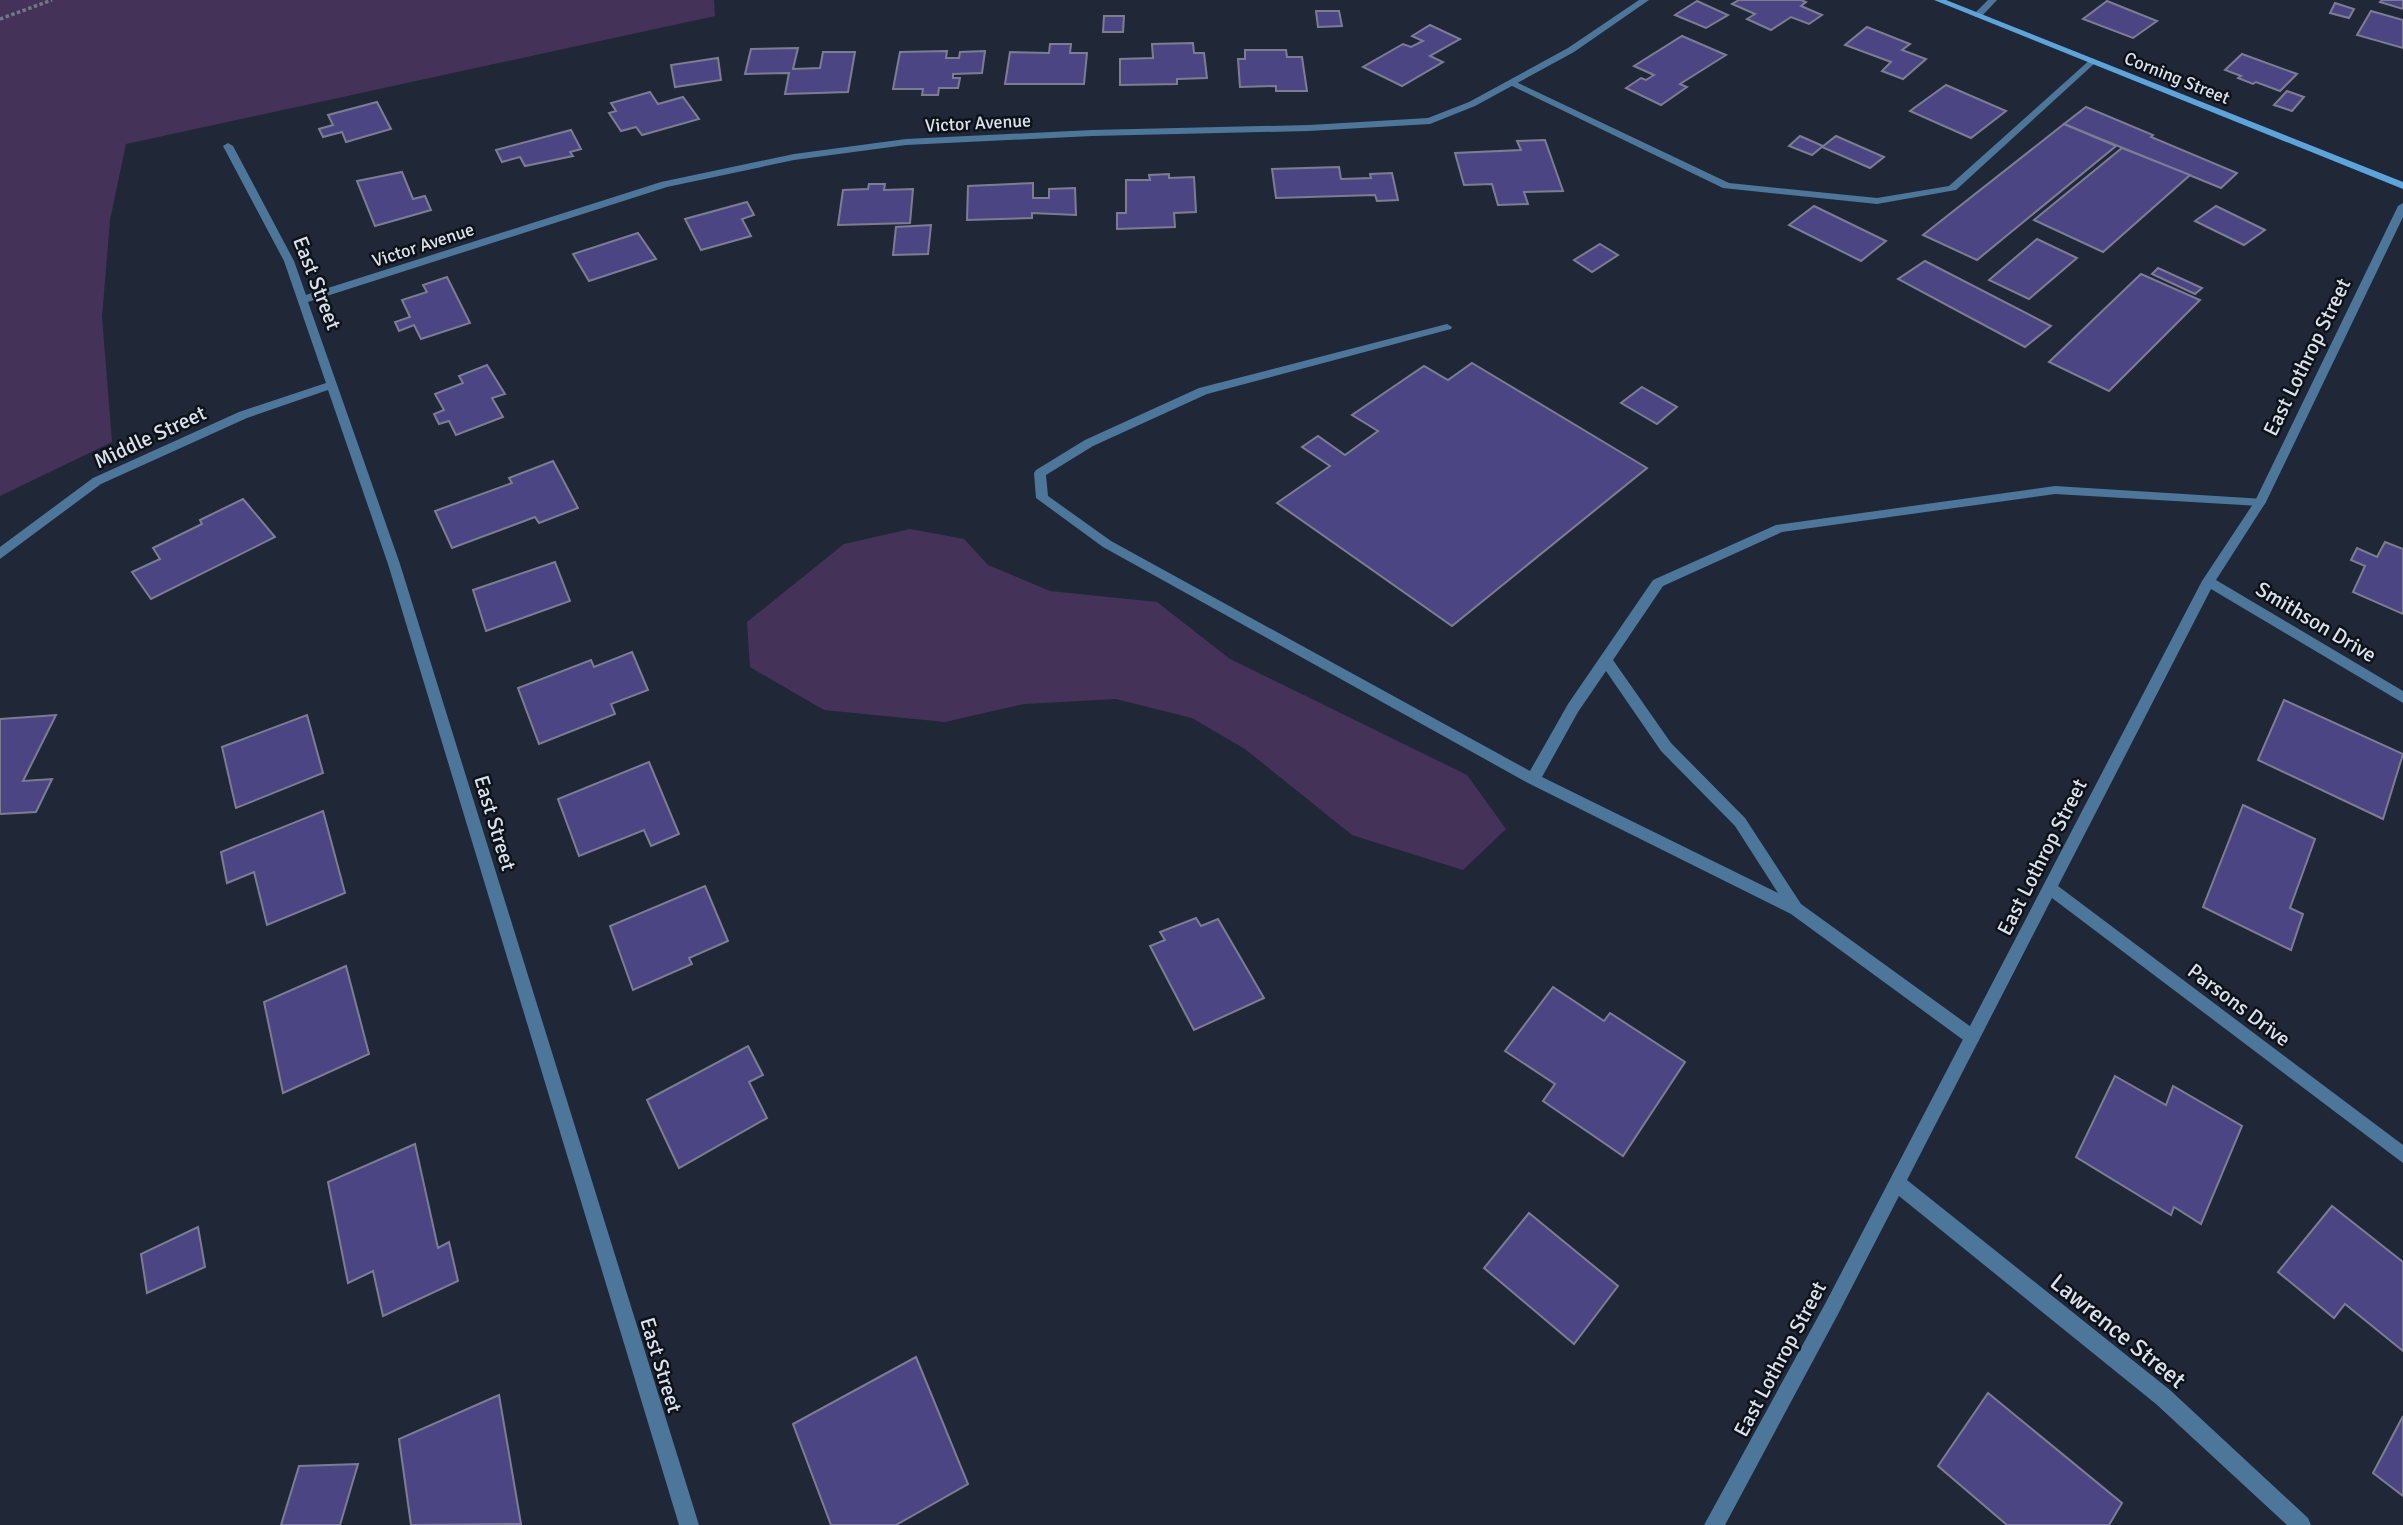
<svg xmlns="http://www.w3.org/2000/svg" width="2403" height="1525" font-family="Signika,sans-serif">
<rect width="100%" height="100%" fill="#202838"/>
<g fill="#453259">
<polygon points="0,0 714,0 715,16 126,144 110,220 102,317 112,442 0,496"/>
<polygon points="910,529 964,539 988,565 1050,591 1157,602 1230,659 1467,775 1506,829 1463,870 1352,835 1245,749 1192,718 1116,699 1024,704 945,722 824,710 750,667 747,622 844,544"/>
</g>
<g fill="#4b4584" stroke="#7d7d92" stroke-width="2">
<polygon points="1739,0 1801,0 1806,2 1801,6 1822,15 1809,24 1791,17 1771,30 1747,19 1755,14 1732,4"/>
<polygon points="2382,0 2403,0 2403,9 2380,2"/>
<polygon points="1697,1 1728,15 1706,28 1675,15"/>
<polygon points="2107,1 2157,21 2133,38 2083,19"/>
<polygon points="2335,3 2354,9 2349,18 2330,13"/>
<polygon points="1316,11 1339,11 1342,26 1318,27"/>
<polygon points="2371,11 2403,20 2403,48 2357,35"/>
<polygon points="1104,16 1124,16 1123,32 1103,32"/>
<polygon points="1430,25 1460,39 1430,56 1443,62 1402,86 1363,67 1403,44 1411,47 1423,41 1412,36"/>
<polygon points="1867,27 1910,44 1902,50 1926,59 1903,79 1882,71 1891,62 1845,45"/>
<polygon points="1682,36 1726,55 1680,84 1687,87 1661,105 1626,88 1641,78 1646,80 1654,75 1634,66"/>
<polygon points="1193,43 1194,53 1204,53 1207,78 1177,79 1177,84 1120,85 1120,59 1153,58 1152,44"/>
<polygon points="1050,44 1071,44 1070,53 1087,53 1084,84 1005,84 1010,52 1049,53"/>
<polygon points="798,48 793,69 820,68 823,52 855,52 848,92 785,94 789,73 745,74 751,49"/>
<polygon points="1245,50 1286,50 1287,57 1302,57 1307,91 1276,91 1276,86 1240,87 1238,59 1245,59"/>
<polygon points="947,51 946,58 959,58 960,52 985,51 982,73 953,74 953,78 960,78 958,88 939,88 938,95 922,95 923,89 893,89 900,52"/>
<polygon points="2242,54 2297,74 2280,91 2256,82 2253,84 2238,78 2241,76 2225,70"/>
<polygon points="718,58 721,80 675,87 671,65"/>
<polygon points="1946,85 2006,111 1971,138 1910,111"/>
<polygon points="2287,91 2304,97 2292,111 2274,105"/>
<polygon points="650,92 658,104 683,97 699,119 642,135 636,127 621,131 609,113 616,111 611,103"/>
<polygon points="377,102 391,129 346,142 342,132 323,137 319,129 333,125 328,115"/>
<polygon points="2086,107 2153,135 2151,137 2237,173 2221,188 2064,124"/>
<polygon points="2064,124 2116,146 1977,260 1923,235"/>
<polygon points="571,130 581,149 570,152 573,156 525,166 520,157 502,162 496,150"/>
<polygon points="1800,136 1823,146 1812,155 1789,146"/>
<polygon points="1836,136 1884,157 1870,168 1822,147"/>
<polygon points="1545,140 1563,191 1524,192 1528,204 1498,205 1492,184 1464,185 1455,153 1521,150 1517,141"/>
<polygon points="2122,148 2190,175 2103,252 2034,220"/>
<polygon points="1339,167 1341,179 1371,178 1370,174 1392,173 1398,200 1377,201 1375,195 1276,198 1272,169"/>
<polygon points="402,172 413,199 425,196 431,210 375,226 357,181"/>
<polygon points="1169,174 1169,178 1194,177 1196,212 1174,213 1175,227 1117,229 1117,213 1126,213 1126,180 1150,180 1149,175"/>
<polygon points="1033,183 1033,198 1049,198 1049,189 1075,188 1076,215 1032,213 1032,218 967,220 968,186"/>
<polygon points="869,184 885,184 884,190 913,189 910,223 838,225 843,190 868,189"/>
<polygon points="747,202 754,215 742,219 751,236 701,250 685,219"/>
<polygon points="1814,206 1886,241 1861,261 1789,225"/>
<polygon points="2216,206 2265,230 2244,245 2195,221"/>
<polygon points="931,225 928,254 893,255 896,227"/>
<polygon points="638,233 656,259 589,281 573,254"/>
<polygon points="2037,239 2077,258 2029,299 1989,280"/>
<polygon points="1600,244 1618,255 1592,272 1574,260"/>
<polygon points="1925,261 2051,326 2025,347 1898,279"/>
<polygon points="2158,268 2202,288 2195,294 2152,274"/>
<polygon points="2141,274 2200,300 2109,391 2049,362"/>
<polygon points="447,277 470,323 421,339 414,325 399,331 395,322 410,317 402,300 427,292 423,285"/>
<polygon points="1472,363 1647,468 1452,626 1277,503 1330,466 1302,447 1318,436 1345,455 1378,431 1352,415 1424,366 1448,380"/>
<polygon points="487,365 505,394 492,398 503,417 456,435 449,421 439,424 434,414 444,410 435,394 463,383 459,376"/>
<polygon points="1642,387 1677,407 1657,424 1621,403"/>
<polygon points="553,461 578,508 539,523 535,517 452,548 435,511 512,483 509,478"/>
<polygon points="243,499 275,537 151,599 132,572 160,559 153,548 202,524 200,520"/>
<polygon points="2385,542 2403,549 2403,614 2353,592 2365,566 2351,560 2357,548 2377,557"/>
<polygon points="555,562 570,601 486,631 473,590"/>
<polygon points="632,652 648,690 611,704 615,714 539,744 518,688 591,660 594,667"/>
<polygon points="2284,700 2403,754 2383,819 2258,760"/>
<polygon points="56,715 23,781 52,779 36,812 0,814 0,719"/>
<polygon points="307,715 323,773 236,808 222,747"/>
<polygon points="649,762 679,834 651,846 644,830 579,856 558,799"/>
<polygon points="2243,805 2315,839 2290,908 2303,914 2291,950 2203,907"/>
<polygon points="323,811 345,893 267,925 254,872 227,883 221,852"/>
<polygon points="705,886 728,941 689,958 692,964 633,990 610,926"/>
<polygon points="1196,918 1201,926 1218,919 1264,998 1194,1030 1150,946 1165,940 1160,932"/>
<polygon points="346,966 369,1054 283,1093 264,1002"/>
<polygon points="1553,987 1604,1021 1610,1013 1685,1062 1623,1156 1543,1101 1555,1084 1505,1051"/>
<polygon points="748,1046 763,1075 749,1082 767,1118 679,1168 647,1100"/>
<polygon points="2115,1076 2166,1105 2173,1086 2242,1126 2201,1224 2174,1207 2171,1215 2076,1157"/>
<polygon points="415,1144 438,1248 449,1242 458,1281 383,1316 373,1271 348,1283 328,1182"/>
<polygon points="2332,1206 2403,1262 2403,1351 2345,1304 2334,1318 2278,1272"/>
<polygon points="1529,1213 1618,1286 1574,1344 1484,1268"/>
<polygon points="198,1227 205,1267 147,1293 141,1254"/>
<polygon points="916,1357 968,1484 896,1525 831,1525 793,1424"/>
<polygon points="1988,1393 2122,1503 2109,1525 2007,1525 1938,1466"/>
<polygon points="499,1395 521,1524 411,1525 399,1439"/>
<polygon points="2403,1416 2403,1496 2373,1473"/>
<polygon points="358,1464 340,1525 281,1525 299,1466"/>
</g>
<g fill="none" stroke-linecap="round" stroke-linejoin="round">
<polyline stroke="#717886" stroke-width="3.5" stroke-dasharray="3.5 2.5" stroke-linecap="butt" points="0,19 52,0"/>
<g fill="#4c779a" fill-rule="evenodd">
<polygon points="2092,58 2097,61 2095,63 1956,190 1877,204 1723,188 1506,83 1514,81 1729,183 1877,198 1949,186"/>
<path d="M1447 324 1452 327 1451 329 1207 394 1093 446 1046 475 1048 496 1111 541 1530 771 1568 704 1653 580 1776 525 2055 486 2264 499 2266 502 2264 505 2260 506 2055 494 1782 532 1663 586 1613 660 1671 743 1745 818 1801 904 1978 1032 1980 1037 1978 1042 1972 1044 1966 1042 1791 914 1528 783 1103 547 1036 498 1034 473 1036 470 1085 440 1199 388ZM1606 671 1661 751 1735 826 1778 893 1542 777 1578 712Z"/>
</g>
<g fill="#4c779a" fill-rule="evenodd">
<polygon points="1639,0 1649,0 1574,52 1475,106 1430,124 1309,131 1092,136 906,145 794,160 667,187 308,302 400,564 699,1525 679,1525 388,564 328,390 247,418 101,484 0,559 0,547 93,478 239,412 326,383 284,261 223,146 228,143 233,146 294,261 306,295 661,182 794,154 906,139 1092,130 1309,125 1428,118 1469,102 1568,48"/>
<polygon points="1988,0 1997,0 1981,17 1975,17 1975,13"/>
<polygon points="2403,203 2403,217 2266,502 2216,580 2403,691 2403,703 2211,589 2058,886 2403,1145 2403,1163 2052,898 1907,1180 2170,1390 2308,1518 2311,1525 2287,1525 2156,1404 1899,1196 1837,1316 1725,1525 1704,1525 1825,1304 2202,581 2255,501 2398,206"/>
</g>
<polygon fill="#5ca4dc" fill-rule="evenodd" points="1934,0 1946,0 2403,182 2403,189"/>
</g>
<g text-anchor="middle" stroke-width="5" stroke-linejoin="round" paint-order="stroke">
<g font-size="18" fill="#dce2ed" stroke="#0d1118">
<text transform="translate(2177 78) rotate(22)" y="6">Corning Street</text>
<text transform="translate(978 123) rotate(-3)" y="6">Victor Avenue</text>
<text transform="translate(423 245) rotate(-18)" y="6">Victor Avenue</text>
</g>
<g font-size="21" fill="#dce2ed" stroke="#0d1118">
<text transform="translate(317 283) rotate(69)" y="7">East Street</text>
<text transform="translate(2307 357) rotate(-64)" y="7">East Lothrop Street</text>
<text transform="translate(150 437) rotate(-25)" y="7">Middle Street</text>
<text transform="translate(2316 622) rotate(31)" y="7">Smithson Drive</text>
<text transform="translate(495 823) rotate(73)" y="7">East Street</text>
<text transform="translate(2042 857) rotate(-63)" y="7">East Lothrop Street</text>
<text transform="translate(2239 1005) rotate(37)" y="7">Parsons Drive</text>
<text transform="translate(1780 1359) rotate(-62)" y="7">East Lothrop Street</text>
<text transform="translate(661 1365) rotate(73)" y="7">East Street</text>
</g>
<g font-size="24" fill="#dce2ed" stroke="#0d1118">
<text transform="translate(2118 1331) rotate(39)" y="8">Lawrence Street</text>
</g>
</g>
</svg>
